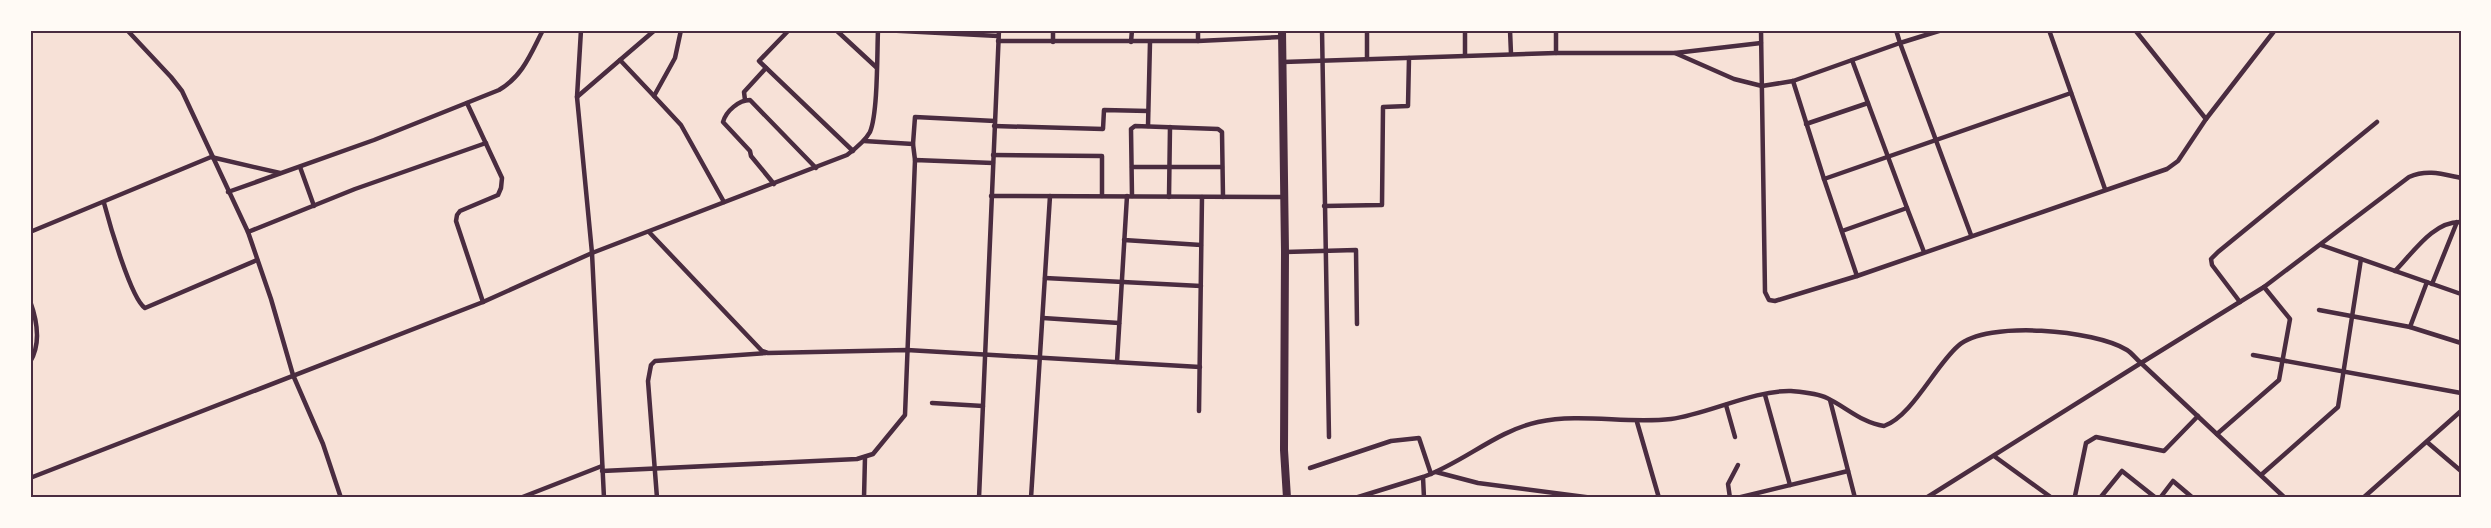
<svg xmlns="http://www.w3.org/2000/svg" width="2491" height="528" font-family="'Noto Serif',serif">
<rect width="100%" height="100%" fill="#f7e1d7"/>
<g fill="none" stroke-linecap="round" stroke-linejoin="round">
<g stroke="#4a2c40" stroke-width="4.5">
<polyline points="127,30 171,77 182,91 248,232 271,299 293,375 323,444 341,498"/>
<polyline points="581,30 577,97 592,253 604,498"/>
<polyline points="681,30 675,58 654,96 681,125 724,202"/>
<polyline points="789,30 759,61 853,151"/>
<polyline points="836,30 876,67"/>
<polyline points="882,30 998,36"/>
<polyline points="1198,30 1198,41"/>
<polyline points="1322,30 1329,437"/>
<polyline points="1367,30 1367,59"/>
<polyline points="1465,30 1465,55"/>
<polyline points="1510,30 1511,54"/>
<polyline points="1556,30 1556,53"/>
<polyline points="1761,30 1765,292 1769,300 1775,301 1857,276 2167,169 2178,161 2206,119"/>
<polyline points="1942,30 1900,43 1971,235"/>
<polyline points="2049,30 2105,189"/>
<polyline points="2135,30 2206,119 2275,30"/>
<polyline points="998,41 1198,41 1282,37"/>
<polyline points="1053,42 1053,30"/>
<polyline points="1131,42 1132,30"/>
<polyline points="1675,53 1761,43"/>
<polyline points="620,60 655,30"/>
<polyline points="1852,60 1907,208"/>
<polyline points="1283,62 1556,53 1675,53 1734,79 1762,86 1793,81 1900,43 1896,30"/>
<polyline points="1793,81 1824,179 2071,93"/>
<polyline points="577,97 620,60 654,96"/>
<polyline points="745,100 744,92 766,68"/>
<polyline points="467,103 502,178 501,188 498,195 460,211 457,215 456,221 483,302"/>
<polyline points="1806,124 1868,103"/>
<polyline points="994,126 1103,129 1104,110 1148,111"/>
<polyline points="1148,126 1150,42"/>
<polyline points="864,141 913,144 915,160"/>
<polyline points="913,144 915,117 995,121"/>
<polyline points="993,155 1102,156 1102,196"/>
<polyline points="300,167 314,206"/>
<polyline points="1132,167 1222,167"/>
<polyline points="1824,179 1857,276"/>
<path d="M774 184 751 156 750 151 723 122C726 111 739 100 750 100L816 168"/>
<path d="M228 192 374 140 499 90C523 76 531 53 543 30"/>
<polyline points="991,196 1284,197"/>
<polyline points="1132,196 1131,129 1135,126 1218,129 1222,132 1223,197"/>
<polyline points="1169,197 1170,127"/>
<path d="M104 203C109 222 131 299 145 308L257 260"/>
<polyline points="1324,206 1382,205 1383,107 1408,106 1409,58"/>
<polyline points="1842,231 1907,208 1924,252"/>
<polyline points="30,232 211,157 280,173"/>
<polyline points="248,232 355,189 486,143"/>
<polyline points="649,232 762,351 768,353 907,350 1200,367"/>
<polyline points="1124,240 1201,245"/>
<polyline points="2321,245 2461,294"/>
<polyline points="1285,252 1356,250 1357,324"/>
<path d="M2395 271C2413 253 2433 221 2461 222"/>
<polyline points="1045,278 1201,286"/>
<polyline points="2432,284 2457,222"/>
<path d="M30 301C37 320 41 344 30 362"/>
<polyline points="2240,302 2212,265 2211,259 2218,252 2377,122"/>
<polyline points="2319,310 2410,327 2461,343"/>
<polyline points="1043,318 1119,323"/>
<polyline points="2410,327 2427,282"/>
<polyline points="2253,355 2461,393"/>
<polyline points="1117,362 1127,196"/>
<polyline points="1765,395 1790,485"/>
<polyline points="1830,400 1855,498"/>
<polyline points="932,403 983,406"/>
<polyline points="1726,405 1735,437"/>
<polyline points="1199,411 1202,197"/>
<polyline points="1637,422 1659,498"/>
<polyline points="2217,434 2279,380 2290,319 2264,287"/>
<polyline points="2427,442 2461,471"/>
<polyline points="1994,456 2052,498"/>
<polyline points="1310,468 1391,441 1419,438 1431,474"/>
<polyline points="602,471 857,459 873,454 905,415 915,160 993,163"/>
<polyline points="1436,472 1478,483 1593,498"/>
<polyline points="2261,475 2338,407 2361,259"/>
<path d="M30 478 483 302 592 253 847 155C855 149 865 141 870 132 878 113 877 53 878 30"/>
<polyline points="2075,496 2086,443 2096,437 2164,451 2198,416"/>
<polyline points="520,498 602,466"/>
<polyline points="657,498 648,381 651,365 655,361 766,353"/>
<polyline points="864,498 865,457"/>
<polyline points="979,498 999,30"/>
<polyline points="1031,498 1050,196"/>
<polyline points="1355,498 1423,477"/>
<path d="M1424 498 1423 477C1463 463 1496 431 1538 422 1581 413 1627 424 1671 419 1708 414 1754 390 1791 391 1802 392 1817 393 1827 398 1846 407 1862 423 1884 426 1912 416 1935 366 1958 346 1987 320 2095 330 2127 350 2132 353 2136 359 2141 363L2264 287 2409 177C2427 169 2442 174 2461 178"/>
<polyline points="1730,498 1728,484 1738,465"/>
<polyline points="1737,498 1848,471"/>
<polyline points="1926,498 2141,363 2285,498"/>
<polyline points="2071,498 2092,498"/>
<polyline points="2100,498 2122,471 2156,498"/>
<polyline points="2160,498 2173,481 2193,498"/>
<polyline points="2363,498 2461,411"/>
</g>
<polyline stroke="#4a2c40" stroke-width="8" points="1282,30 1285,252 1284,450 1287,498"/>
</g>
<rect width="2491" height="528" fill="none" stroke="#fffaf5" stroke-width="63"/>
<rect x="32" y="32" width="2428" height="464" fill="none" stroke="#4a2c40" stroke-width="2"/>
</svg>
